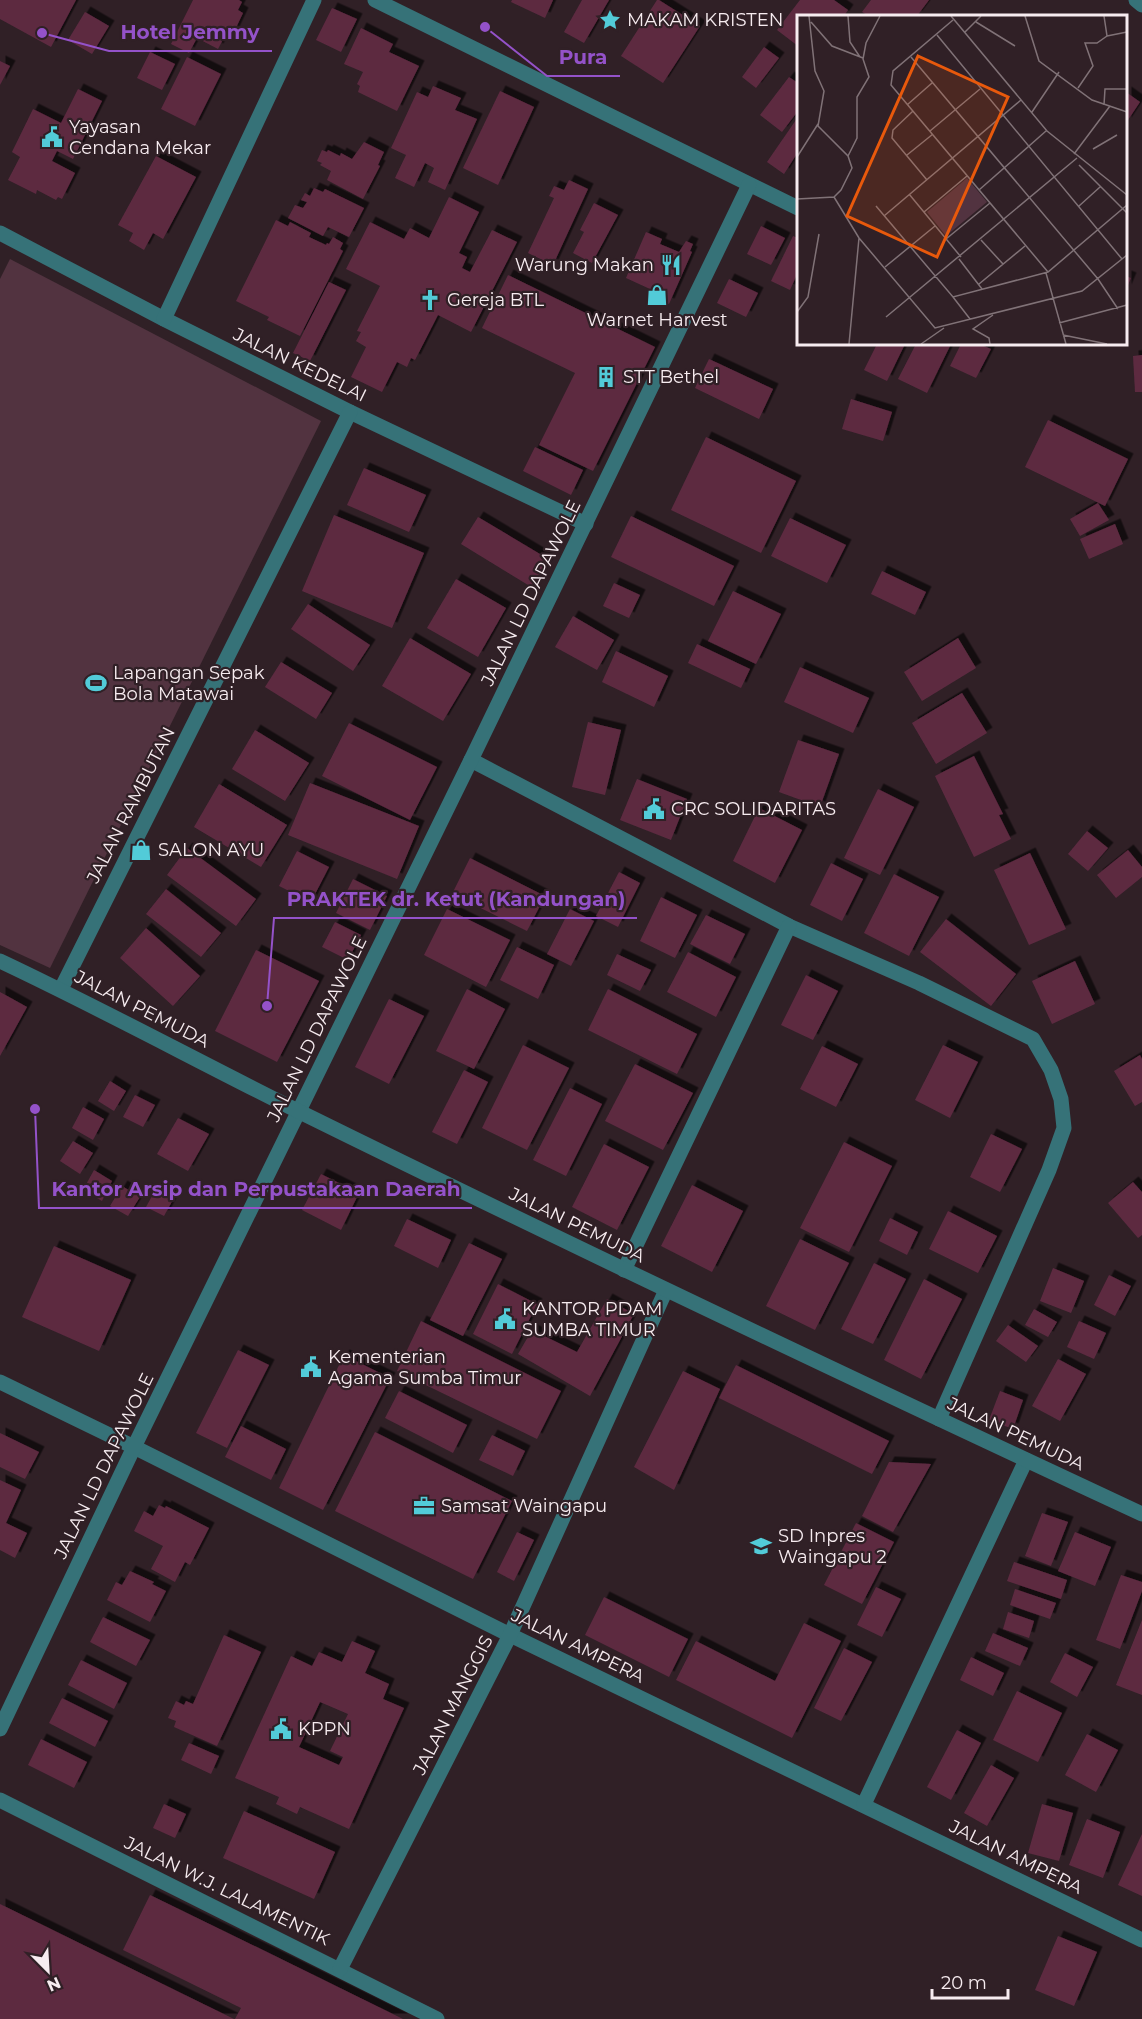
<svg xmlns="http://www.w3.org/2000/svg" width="1142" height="2019" font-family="Montserrat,sans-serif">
<defs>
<filter id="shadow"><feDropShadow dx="5.5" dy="-5.5" stdDeviation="0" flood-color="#0009"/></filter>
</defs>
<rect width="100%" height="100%" fill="#302026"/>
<polygon fill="#523340" points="10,259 321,421 50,968 0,945 0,279"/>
<g fill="#5d2a41" fill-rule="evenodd" filter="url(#shadow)">
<polygon points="0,0 76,0 51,47 0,19"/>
<polygon points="193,0 239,0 242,2 238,10 243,13 234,32 228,30 218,49 197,38 189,53 171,44"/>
<polygon points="512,0 553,0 545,18 511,2"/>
<polygon points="582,0 609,0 584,43 564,32"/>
<polygon points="657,0 659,0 700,26 663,83 621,56"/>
<polygon points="800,0 834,0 848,10 844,16 798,16 798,46 777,30"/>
<polygon points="871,0 929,0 917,16 869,16 862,12"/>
<polygon points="332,8 357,19 341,52 316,40"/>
<polygon points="85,12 109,26 92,54 68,40"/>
<polygon points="361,28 393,44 389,52 419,66 397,111 358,92 360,86 357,84 363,72 344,64"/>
<polygon points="764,47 779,58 756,88 742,77"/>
<polygon points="150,52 175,64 162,90 137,78"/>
<polygon points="187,57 221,74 195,126 161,109"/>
<polygon points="0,61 10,66 0,85"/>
<polygon points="789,77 798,83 798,111 782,132 760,115"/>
<polygon points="433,86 461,98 455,110 477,119 445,190 428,182 434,168 425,163 414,187 395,178 406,155 391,148 417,92 428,97"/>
<polygon points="78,89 102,101 73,159 57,151 52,161 75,173 62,199 58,197 56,200 37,190 36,194 8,180 20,157 12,152 33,109 61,123"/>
<polygon points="500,91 534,107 498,185 463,168"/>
<polygon points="1126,92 1140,102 1126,123"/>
<polygon points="798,117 798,152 784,174 767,162"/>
<polygon points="364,142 384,152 378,165 380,166 363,199 327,180 331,171 320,165 322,163 317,161 322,150 327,152 328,150 340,156 341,153 352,159"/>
<polygon points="156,156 196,177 163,239 153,233 144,250 129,241 133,233 118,225"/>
<polygon points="569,180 588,189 553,265 528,253 554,198 549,196 554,186 564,190"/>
<polygon points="314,188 323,192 325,189 364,208 349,237 328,227 323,236 288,218 295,205 303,208 307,202 301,200 305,193 310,196"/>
<polygon points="449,197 479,212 459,253 467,257 462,268 470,272 492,230 517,242 471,332 438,315 415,360 411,358 407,367 397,362 382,392 351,377 366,347 356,341 361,332 357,331 380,286 346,269 370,222 404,239 410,228 429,238"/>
<polygon points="594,203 618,215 592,263 573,253 584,232 580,230"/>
<polygon points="276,220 288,226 290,222 311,233 309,237 326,245 327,243 329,244 333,237 343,243 340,249 343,251 300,336 267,320 269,317 236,301"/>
<polygon points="761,226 785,238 771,265 747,254"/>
<polygon points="646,232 662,239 660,244 679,252 686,241 693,244 690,251 692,252 669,304 647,295 650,289 626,278"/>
<polygon points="793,236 798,238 798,272 790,290 771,281"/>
<polygon points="508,275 655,347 593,471 539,445 575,373 482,328"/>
<polygon points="1126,276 1131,278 1126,290"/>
<polygon points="729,279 758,293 746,317 717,303"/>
<polygon points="329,282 346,290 310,361 293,353"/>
<polygon points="877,344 905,344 887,381 864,370"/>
<polygon points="916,344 951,344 927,393 898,379"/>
<polygon points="961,344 979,344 991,349 976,378 950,366"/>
<polygon points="1142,355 1142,392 1135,392 1133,356"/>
<polygon points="709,359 773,389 759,419 695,388"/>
<polygon points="851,399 892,412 883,441 842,429"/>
<polygon points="1048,420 1128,459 1105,506 1025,467"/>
<polygon points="706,437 796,481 761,553 671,510"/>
<polygon points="535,447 583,470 571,495 523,471"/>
<polygon points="364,468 426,495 409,532 347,505"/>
<polygon points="1098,503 1109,520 1080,536 1070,519"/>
<polygon points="334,515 424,553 392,628 302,591"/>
<polygon points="631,516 734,566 714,606 611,557"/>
<polygon points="478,517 550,560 533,588 461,544"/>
<polygon points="790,518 846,545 827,583 771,556"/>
<polygon points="1115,524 1123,544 1089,559 1080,539"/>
<polygon points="882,571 926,592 915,615 871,594"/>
<polygon points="456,579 506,608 478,657 427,628"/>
<polygon points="614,583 640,595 629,618 603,606"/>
<polygon points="733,591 781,614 756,664 708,641"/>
<polygon points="308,604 370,645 353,671 291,629"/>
<polygon points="573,616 614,640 597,670 555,647"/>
<polygon points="410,638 471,674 443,721 382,686"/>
<polygon points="958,638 976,668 922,701 904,672"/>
<polygon points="697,644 750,669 741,688 688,663"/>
<polygon points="616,651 668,676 654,707 602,682"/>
<polygon points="281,662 332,693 316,719 265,687"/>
<polygon points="800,667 869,698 853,733 784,702"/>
<polygon points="962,693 987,733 936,764 912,723"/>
<polygon points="588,722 621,730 605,795 572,787"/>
<polygon points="349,723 437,767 410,820 322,776"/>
<polygon points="255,730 309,763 285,801 232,769"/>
<polygon points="798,740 839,754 820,807 779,792"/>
<polygon points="974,756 1003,814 999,815 1011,839 974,857 935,776"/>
<polygon points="637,779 687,799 671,840 620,820"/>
<polygon points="310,783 419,826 397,879 288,835"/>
<polygon points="219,784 287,825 261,867 194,827"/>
<polygon points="878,789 914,807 880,875 844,858"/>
<polygon points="759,808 802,830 775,883 733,861"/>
<polygon points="1087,831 1108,848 1088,871 1068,854"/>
<polygon points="187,848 256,899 236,926 167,875"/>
<polygon points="1128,850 1142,867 1142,877 1116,898 1097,875"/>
<polygon points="297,851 329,867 311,902 279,886"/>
<polygon points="1030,853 1066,929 1029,945 994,870"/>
<polygon points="470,858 545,896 527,931 452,894"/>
<polygon points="831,863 863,879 842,921 810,905"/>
<polygon points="619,872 640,883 618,927 596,916"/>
<polygon points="894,874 939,897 909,956 864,933"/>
<polygon points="353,879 387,896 370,930 336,913"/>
<polygon points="166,889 221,933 201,957 146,914"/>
<polygon points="661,897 697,915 675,958 640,941"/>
<polygon points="447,909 510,940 486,987 424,955"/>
<polygon points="570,909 594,921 571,966 547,954"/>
<polygon points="706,915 745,934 730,964 690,944"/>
<polygon points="946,919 1016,974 991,1006 920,952"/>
<polygon points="335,922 361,935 348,960 322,947"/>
<polygon points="146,928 200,976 173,1006 120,958"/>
<polygon points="517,947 554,965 538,999 500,980"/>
<polygon points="256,950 319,981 277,1062 215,1031"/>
<polygon points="688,952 736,977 716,1017 667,992"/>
<polygon points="617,954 651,970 640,991 607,975"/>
<polygon points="1075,961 1095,1004 1052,1024 1032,981"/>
<polygon points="806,975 838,991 813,1040 781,1025"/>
<polygon points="467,989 505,1009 474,1069 436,1051"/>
<polygon points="608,989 697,1034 677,1074 588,1030"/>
<polygon points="0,992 27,1007 0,1056"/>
<polygon points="389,999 424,1016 389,1084 355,1067"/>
<polygon points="523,1045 569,1068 527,1150 482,1128"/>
<polygon points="943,1045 978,1062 950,1118 915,1100"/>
<polygon points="822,1046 858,1064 836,1107 800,1089"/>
<polygon points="1140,1055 1142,1059 1142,1102 1135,1106 1114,1071"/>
<polygon points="635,1064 693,1093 663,1150 605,1121"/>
<polygon points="464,1070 488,1082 457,1144 432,1132"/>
<polygon points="110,1081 126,1091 114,1111 98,1101"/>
<polygon points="570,1088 602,1104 566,1176 533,1160"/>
<polygon points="135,1095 155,1105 143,1127 123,1117"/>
<polygon points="83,1107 104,1119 93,1140 72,1128"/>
<polygon points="178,1118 209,1134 188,1171 157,1154"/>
<polygon points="991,1134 1022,1149 1000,1192 970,1177"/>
<polygon points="73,1141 93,1153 80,1174 60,1161"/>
<polygon points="844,1142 892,1166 849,1252 800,1228"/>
<polygon points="604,1144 649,1167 617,1230 572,1207"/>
<polygon points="94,1170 112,1181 102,1201 83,1190"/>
<polygon points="321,1174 359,1193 341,1230 302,1210"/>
<polygon points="1133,1182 1142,1192 1142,1235 1138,1238 1108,1203"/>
<polygon points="692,1185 743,1211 712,1272 661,1246"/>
<polygon points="122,1186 140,1197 128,1216 110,1206"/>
<polygon points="157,1187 175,1196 164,1216 146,1207"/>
<polygon points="948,1211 997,1236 978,1273 929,1249"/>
<polygon points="890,1218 918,1232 907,1255 879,1241"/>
<polygon points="407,1219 451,1240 438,1268 394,1246"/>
<polygon points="800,1239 849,1263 815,1330 766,1306"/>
<polygon points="469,1243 502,1259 463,1336 430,1320"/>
<polygon points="54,1246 131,1280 99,1351 22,1317"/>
<polygon points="874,1263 906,1279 873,1344 841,1329"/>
<polygon points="1053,1268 1084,1281 1071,1313 1040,1301"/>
<polygon points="1109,1275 1131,1286 1115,1316 1094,1305"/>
<polygon points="924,1279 962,1299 921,1379 884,1360"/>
<polygon points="498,1284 537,1304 512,1354 473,1334"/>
<polygon points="607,1299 634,1314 590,1396 518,1354 532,1330 577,1352"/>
<polygon points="1034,1309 1057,1322 1048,1337 1025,1325"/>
<polygon points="421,1321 561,1391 537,1439 397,1371"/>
<polygon points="1079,1321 1106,1333 1094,1359 1067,1347"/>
<polygon points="1008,1325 1038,1346 1026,1362 996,1341"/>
<polygon points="238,1350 269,1365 227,1448 196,1433"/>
<polygon points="344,1355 390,1378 323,1510 279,1488"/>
<polygon points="1058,1359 1086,1374 1060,1421 1032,1406"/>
<polygon points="736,1365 889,1441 872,1474 719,1398"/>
<polygon points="683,1371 720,1389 674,1490 634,1467"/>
<polygon points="399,1391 467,1425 453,1453 385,1418"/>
<polygon points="1000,1391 1023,1400 1013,1429 989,1420"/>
<polygon points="241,1426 286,1449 271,1480 225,1457"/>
<polygon points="375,1432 512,1501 473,1579 335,1511"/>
<polygon points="0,1433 39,1452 25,1479 0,1467"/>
<polygon points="492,1435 525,1451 513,1476 479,1460"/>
<polygon points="889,1462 931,1464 893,1532 862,1516"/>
<polygon points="0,1480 21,1490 6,1523 27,1533 15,1558 0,1550"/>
<polygon points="159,1505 165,1508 166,1506 209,1528 190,1565 185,1562 175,1582 151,1569 163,1546 134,1531 144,1511 153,1516"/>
<polygon points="1042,1513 1068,1522 1051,1566 1025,1556"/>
<polygon points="856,1523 894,1542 862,1604 824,1585"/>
<polygon points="517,1532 534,1540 514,1581 497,1572"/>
<polygon points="1075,1532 1111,1547 1095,1586 1058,1571"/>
<polygon points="1014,1562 1067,1580 1061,1599 1007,1581"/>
<polygon points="130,1571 154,1582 152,1584 166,1591 150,1622 107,1600 116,1582 122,1585"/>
<polygon points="1121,1575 1142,1582 1142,1591 1120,1649 1096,1640"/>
<polygon points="876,1587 901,1599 882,1637 857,1625"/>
<polygon points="1015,1589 1056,1603 1050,1619 1010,1605"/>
<polygon points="604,1597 688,1639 669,1677 585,1635"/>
<polygon points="1008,1612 1034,1621 1029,1638 1003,1629"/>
<polygon points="103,1617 150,1640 136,1666 90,1642"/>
<polygon points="1142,1620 1142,1695 1116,1685"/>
<polygon points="804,1623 841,1641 792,1738 676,1680 696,1641 775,1681"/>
<polygon points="993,1633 1028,1648 1020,1666 985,1651"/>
<polygon points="224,1635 261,1652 217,1746 174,1727 176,1721 168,1718 176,1701 184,1705 186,1701 193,1704"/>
<path d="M352 1641 375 1651 365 1673 389 1684 383 1699 404 1708 349 1829 300 1807 297 1814 276 1804 279 1797 235 1778 291 1656 312 1666 319 1652 342 1662ZM320 1702 348 1714 330 1751 343 1757 339 1765 299 1747Z"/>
<polygon points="844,1648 872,1662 841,1721 814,1708"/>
<polygon points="1065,1653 1093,1667 1077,1697 1050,1682"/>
<polygon points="971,1657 1004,1673 993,1696 960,1680"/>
<polygon points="81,1660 127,1683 114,1709 68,1685"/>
<polygon points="1017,1691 1062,1713 1038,1762 993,1740"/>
<polygon points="62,1698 108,1721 95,1747 49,1723"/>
<polygon points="957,1730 981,1743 951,1800 927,1787"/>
<polygon points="1087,1734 1118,1750 1096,1792 1065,1775"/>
<polygon points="41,1739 87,1762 74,1788 28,1765"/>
<polygon points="189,1743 219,1756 211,1774 181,1760"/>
<polygon points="991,1765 1014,1778 987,1826 964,1813"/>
<polygon points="164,1804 186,1814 175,1838 153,1828"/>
<polygon points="1042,1804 1073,1813 1059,1861 1028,1853"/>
<polygon points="244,1811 335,1852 314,1899 223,1858"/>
<polygon points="1087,1819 1120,1832 1103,1878 1069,1865"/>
<polygon points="1142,1834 1142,1896 1118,1885"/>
<polygon points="150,1895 269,1953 403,2019 235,2019 241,2008 123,1950"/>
<polygon points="0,1904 185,1995 234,2019 0,2019"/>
<polygon points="1058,1936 1097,1952 1074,2006 1035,1990"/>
</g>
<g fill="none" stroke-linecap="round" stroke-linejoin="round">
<g stroke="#367278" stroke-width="15">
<polyline points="375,0 798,208"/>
<polyline points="0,233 164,319 350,412 586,524"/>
<polyline points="164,319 314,0"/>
<polyline points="471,760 789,926 919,983 1033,1039 1051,1070 1061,1099 1064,1128 1049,1170 939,1419"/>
<polyline points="61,989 350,412"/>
<polyline points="624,1270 789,926"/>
<polyline points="0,1382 134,1447 510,1635 1142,1940"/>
<polyline points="0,1729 134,1447 471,760 749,185"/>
<polyline points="0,1800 437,2019"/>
<polyline points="864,1804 1026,1460"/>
<polyline points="340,1969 510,1635 666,1290"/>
</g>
<g stroke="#367278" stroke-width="15">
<polyline points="1136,0 1142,5"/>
<path d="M0 961C102 1009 201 1063 302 1113 580 1250 861 1383 1142 1514"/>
</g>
</g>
<defs>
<symbol id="sight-bare" viewBox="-9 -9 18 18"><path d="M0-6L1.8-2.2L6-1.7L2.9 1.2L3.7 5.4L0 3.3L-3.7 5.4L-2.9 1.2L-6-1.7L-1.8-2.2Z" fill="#52cbd8" stroke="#302026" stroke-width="2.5" paint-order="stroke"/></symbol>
<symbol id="civic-bare" viewBox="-9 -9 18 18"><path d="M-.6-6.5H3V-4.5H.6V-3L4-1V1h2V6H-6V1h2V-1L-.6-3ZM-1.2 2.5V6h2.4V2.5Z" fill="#52cbd8" stroke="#302026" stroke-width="2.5" paint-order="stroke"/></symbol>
<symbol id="restaurant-bare" viewBox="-9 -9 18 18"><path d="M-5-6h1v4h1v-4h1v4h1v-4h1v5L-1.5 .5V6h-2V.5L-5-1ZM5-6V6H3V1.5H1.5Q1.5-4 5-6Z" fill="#52cbd8" stroke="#302026" stroke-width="2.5" paint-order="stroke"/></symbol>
<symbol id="shop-bare" viewBox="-9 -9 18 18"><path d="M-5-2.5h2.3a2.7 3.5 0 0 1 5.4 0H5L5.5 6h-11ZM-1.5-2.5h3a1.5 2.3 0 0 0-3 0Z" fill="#52cbd8" stroke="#302026" stroke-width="2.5" paint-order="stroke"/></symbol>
<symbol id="church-bare" viewBox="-9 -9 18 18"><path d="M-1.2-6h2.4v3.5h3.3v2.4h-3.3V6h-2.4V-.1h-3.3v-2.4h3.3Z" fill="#52cbd8" stroke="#302026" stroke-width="2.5" paint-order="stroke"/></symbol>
<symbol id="building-bare" viewBox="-9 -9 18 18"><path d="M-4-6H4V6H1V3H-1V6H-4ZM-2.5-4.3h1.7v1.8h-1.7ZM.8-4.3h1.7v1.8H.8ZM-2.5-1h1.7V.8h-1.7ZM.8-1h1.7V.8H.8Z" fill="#52cbd8" stroke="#302026" stroke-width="2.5" paint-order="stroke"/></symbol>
<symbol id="stadium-bare" viewBox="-9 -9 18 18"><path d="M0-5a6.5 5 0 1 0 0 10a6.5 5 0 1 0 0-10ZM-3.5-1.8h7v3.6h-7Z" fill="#52cbd8" stroke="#302026" stroke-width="2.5" paint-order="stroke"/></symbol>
<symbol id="office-bare" viewBox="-9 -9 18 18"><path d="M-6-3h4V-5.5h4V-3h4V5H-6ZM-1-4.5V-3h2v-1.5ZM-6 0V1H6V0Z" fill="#52cbd8" stroke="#302026" stroke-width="2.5" paint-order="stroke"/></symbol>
<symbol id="school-bare" viewBox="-9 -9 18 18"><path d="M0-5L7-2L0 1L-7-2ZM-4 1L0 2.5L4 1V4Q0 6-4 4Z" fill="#52cbd8" stroke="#302026" stroke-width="2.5" paint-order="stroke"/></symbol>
</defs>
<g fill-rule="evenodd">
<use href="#sight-bare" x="595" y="5" width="30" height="30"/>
<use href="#civic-bare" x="37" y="122" width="30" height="30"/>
<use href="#restaurant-bare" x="656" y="250" width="30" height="30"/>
<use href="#shop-bare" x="642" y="280" width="30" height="30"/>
<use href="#church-bare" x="415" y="285" width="30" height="30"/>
<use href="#building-bare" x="591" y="362" width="30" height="30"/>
<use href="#stadium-bare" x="81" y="668" width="30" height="30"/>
<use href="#civic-bare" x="639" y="794" width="30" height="30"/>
<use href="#shop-bare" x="126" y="835" width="30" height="30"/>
<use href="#civic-bare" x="490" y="1304" width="30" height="30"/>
<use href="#civic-bare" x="296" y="1352" width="30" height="30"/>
<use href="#office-bare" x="409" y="1491" width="30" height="30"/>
<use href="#school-bare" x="746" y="1531" width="30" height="30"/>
<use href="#civic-bare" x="266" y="1714" width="30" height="30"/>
</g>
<g text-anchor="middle" stroke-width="4.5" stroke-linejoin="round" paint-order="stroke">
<g font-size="18" fill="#f7ecf0" stroke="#302026" text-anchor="start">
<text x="627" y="26">MAKAM KRISTEN</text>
<text x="69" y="133">Yayasan<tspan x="69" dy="21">Cendana Mekar</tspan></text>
<text x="654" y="271" text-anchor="end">Warung Makan</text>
<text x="447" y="306">Gereja BTL</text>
<text x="657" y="326" text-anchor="middle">Warnet Harvest</text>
<text x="623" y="383">STT Bethel</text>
<text x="113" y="679">Lapangan Sepak<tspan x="113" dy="21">Bola Matawai</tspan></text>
<text x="671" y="815">CRC SOLIDARITAS</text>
<text x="158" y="856">SALON AYU</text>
<text x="522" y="1315">KANTOR PDAM<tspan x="522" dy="21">SUMBA TIMUR</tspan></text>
<text x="328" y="1363">Kementerian<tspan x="328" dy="21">Agama Sumba Timur</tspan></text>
<text x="441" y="1512">Samsat Waingapu</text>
<text x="778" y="1542">SD Inpres<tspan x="778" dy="21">Waingapu 2</tspan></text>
<text x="298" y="1735">KPPN</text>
</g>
<g font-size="18" fill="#f7ecf0" stroke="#302026">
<text transform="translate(300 365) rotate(26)" y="6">JALAN KEDELAI</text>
<text transform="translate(531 593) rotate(-64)" y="6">JALAN LD DAPAWOLE</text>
<text transform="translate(131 805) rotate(-63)" y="6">JALAN RAMBUTAN</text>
<text transform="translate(142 1009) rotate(27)" y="6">JALAN PEMUDA</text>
<text transform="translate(317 1029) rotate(-64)" y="6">JALAN LD DAPAWOLE</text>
<text transform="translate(577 1225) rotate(26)" y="6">JALAN PEMUDA</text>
<text transform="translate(1016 1434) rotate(25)" y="6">JALAN PEMUDA</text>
<text transform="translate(104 1466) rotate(-64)" y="6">JALAN LD DAPAWOLE</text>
<text transform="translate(578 1646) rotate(26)" y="6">JALAN AMPERA</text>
<text transform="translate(453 1705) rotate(-63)" y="6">JALAN MANGGIS</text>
<text transform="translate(1016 1857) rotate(26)" y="6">JALAN AMPERA</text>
<text transform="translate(227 1891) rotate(26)" y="6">JALAN W.J. LALAMENTIK</text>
</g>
</g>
<g transform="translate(797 15)">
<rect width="330" height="330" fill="#302026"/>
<path d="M170 163 190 187 149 221 130 197Z" fill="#523340"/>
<path fill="none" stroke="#807277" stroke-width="1.5" d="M51 1 53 27 63 42M154 1 250 116 330 180M228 1 242 46 295 85 330 97M156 5 96 56 94 70 251 257M14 7 35 31 66 43M179 7 218 31M168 17 184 1M140 20 325 244M310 21 330 17M114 42 301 264 321 294M281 73 296 51 288 28H300L310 21 307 1M110 90 135 68M307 90 308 74H330M116 96 96 115 95 123 130 165M235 97 262 57M133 116 183 74M296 134 320 120M277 139 313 91M110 140 136 119M51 141 60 123V82L72 62 66 44 69 28 83 1M0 142 21 109M282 150 330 198M182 175 249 116M112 179 164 242M37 182 62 223 138 313 285 276 330 240M0 184 37 182 44 175 55 153 51 141 21 111 27 76 18 56 12 1M79 191 156 282 251 257 330 190M282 191 303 172M127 197 170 161M87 201 224 85M149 224 193 188M184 225 206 249M162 244 185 274M88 252 138 211M249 258 269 329M182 269 228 231M156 282 173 304M0 297 11 282 22 219M89 302 280 143M262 308 330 290M266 320 310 329M52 329 62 223M124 329 147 313M193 329 192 323 176 314 196 300"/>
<path fill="#e8590c" fill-opacity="0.15" stroke="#e8590c" stroke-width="3" d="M121 41 211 82 140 242 50 201Z"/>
<rect width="330" height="330" fill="none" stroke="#f7ecf0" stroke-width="3"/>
</g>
<path fill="none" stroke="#9452c9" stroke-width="2" d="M42 33L109 51H272M485 27L547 76H620M267 1006L274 918H637M35 1109L39 1208H472"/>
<g fill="#9452c9" stroke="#302026" stroke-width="2">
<circle cx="42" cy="33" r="6"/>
<circle cx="485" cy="27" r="6"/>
<circle cx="267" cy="1006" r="6"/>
<circle cx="35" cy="1109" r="6"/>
</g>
<g font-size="20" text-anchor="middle" font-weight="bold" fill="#9452c9" stroke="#302026" stroke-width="4.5" stroke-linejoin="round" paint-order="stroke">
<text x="190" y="39">Hotel Jemmy</text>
<text x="583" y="64">Pura</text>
<text x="456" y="906">PRAKTEK dr. Ketut (Kandungan)</text>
<text x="256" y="1196">Kantor Arsip dan Perpustakaan Daerah</text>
</g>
<g transform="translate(48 1971) rotate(156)" stroke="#302026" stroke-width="4.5" paint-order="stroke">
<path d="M0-4.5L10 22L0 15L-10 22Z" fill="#f7ecf0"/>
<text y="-9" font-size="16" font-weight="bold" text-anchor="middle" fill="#f7ecf0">N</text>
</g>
<path d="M932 1989v9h76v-9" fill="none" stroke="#f7ecf0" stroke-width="3"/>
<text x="941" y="1989" font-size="18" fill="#f7ecf0" stroke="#302026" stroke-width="4.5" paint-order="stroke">20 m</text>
</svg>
